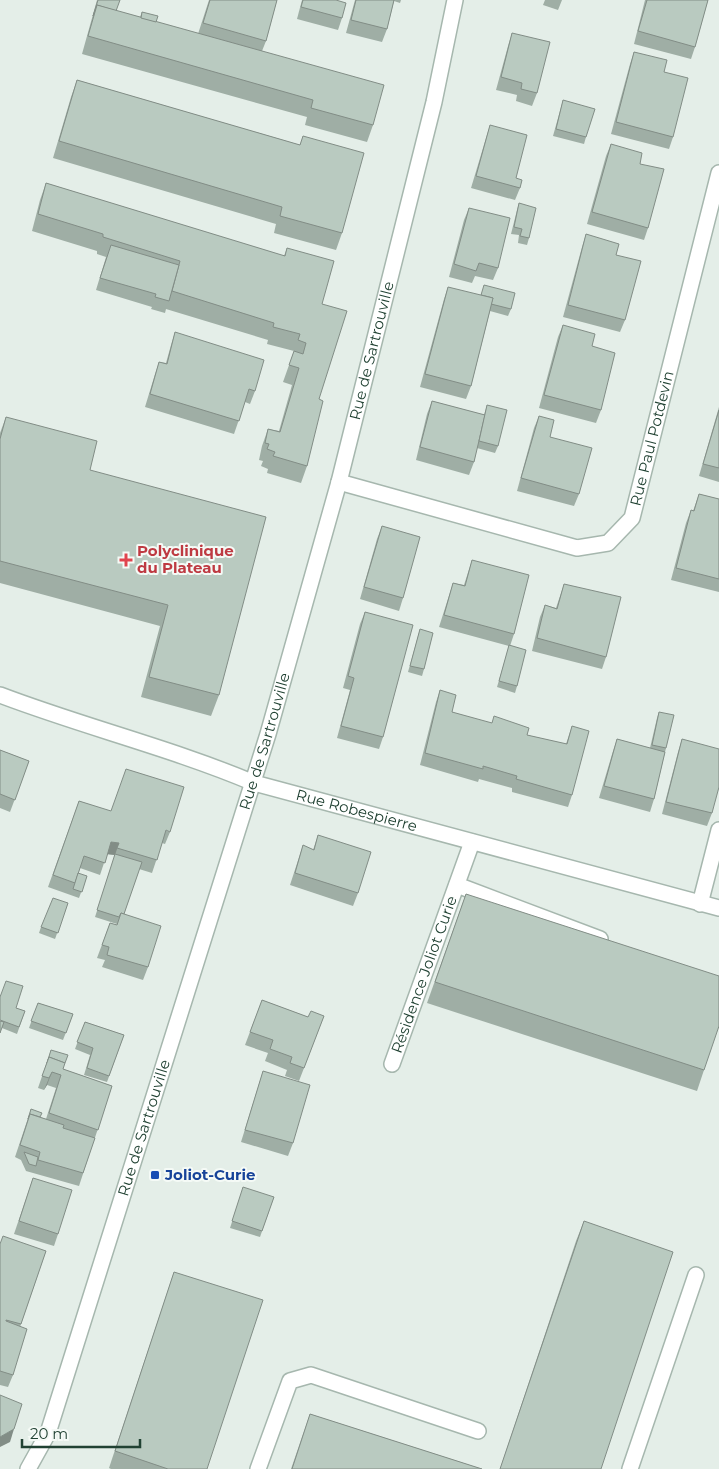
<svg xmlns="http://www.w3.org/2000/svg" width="719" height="1469" font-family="Montserrat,sans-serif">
<rect width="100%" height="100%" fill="#e4eee8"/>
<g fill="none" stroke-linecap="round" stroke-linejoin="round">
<defs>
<g id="service">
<polyline points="457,885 600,939"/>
<polyline points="700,904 719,830"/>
<path id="s1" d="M392 1064 472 842"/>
<polyline points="258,1469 290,1381 311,1375 478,1431"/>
<polyline points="630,1469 696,1275"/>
</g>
<g id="minor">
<path id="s2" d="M339 482 577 548 608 543 632 518 719 173"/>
<path id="s3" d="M0 695C84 727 171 748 254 783L719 908"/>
<path id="s4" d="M28 1469 48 1433 268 734 339 482 434 102 455 0"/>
</g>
</defs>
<use href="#service" stroke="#a6b7ae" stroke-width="18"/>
<use href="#minor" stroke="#a6b7ae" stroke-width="18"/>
<use href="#service" stroke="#fff" stroke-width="15"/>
<use href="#minor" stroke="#fff" stroke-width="15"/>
</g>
<g fill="#9faea5">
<polygon points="97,0 116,11 140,17 142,12 156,22 198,34 209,0 277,0 266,41 262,51 373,125 367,142 305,125 307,117 82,54"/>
<polygon points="302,0 336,0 342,18 338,30 297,19"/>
<polygon points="355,0 401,0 400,3 394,1 387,29 382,42 346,33"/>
<polygon points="545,0 562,0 558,10 543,5"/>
<polygon points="645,0 708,0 695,47 691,59 634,44"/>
<polygon points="512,33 537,93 532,106 516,101 517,95 496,90 508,46"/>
<polygon points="634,52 664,72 673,137 669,149 611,134 630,64"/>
<polygon points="77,80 300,145 303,136 342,233 336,250 274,233 276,224 53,158 71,97"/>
<polygon points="563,100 586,137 584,144 553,136"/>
<polygon points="490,125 520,188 515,200 471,188 486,138"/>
<polygon points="611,144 640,164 648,228 644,240 587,224 606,156"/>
<polygon points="46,183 284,256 287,248 322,304 319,399 307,466 301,483 267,473 268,469 261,466 263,461 259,460 262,446 268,429 279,431 292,385 283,382 294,351 267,344 268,340 166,309 165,313 151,309 152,307 96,290 106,257 97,254 97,251 32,231 40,200"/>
<polygon points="519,203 529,238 527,245 518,243 519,235 511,234 517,210"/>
<polygon points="469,208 498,268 493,280 475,276 472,283 449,277 464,220"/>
<polygon points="586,234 616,255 625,320 620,332 563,317 582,247"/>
<polygon points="448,287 511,309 508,316 490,311 471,386 466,399 420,387 444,299"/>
<polygon points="563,325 592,346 601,410 596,423 539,408 558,337"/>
<polygon points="175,332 255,391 250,404 245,402 234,434 145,407 155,374 159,362 166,363 171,345"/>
<polygon points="432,401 484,415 487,405 498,446 495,453 477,448 474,462 469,475 416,460 427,414"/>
<polygon points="719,407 719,482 699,476"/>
<polygon points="539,416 579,494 574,506 517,491 534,428"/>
<polygon points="6,417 90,470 219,695 211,716 141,697 160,626 0,583 0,433"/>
<polygon points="699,494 719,499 719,592 671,580 686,523 691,510 693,511"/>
<polygon points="382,526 403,598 399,611 360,599 377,539"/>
<polygon points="472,560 514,634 510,646 517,686 515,693 497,687 509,646 439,627 453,583 464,585"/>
<polygon points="564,584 606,657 602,669 532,651 540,617 545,605 556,608"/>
<polygon points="365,612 383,737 379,749 337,738 350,690 343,688 360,624"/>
<polygon points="420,629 424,669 422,676 408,672"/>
<polygon points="440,690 452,712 527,735 566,744 572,726 572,795 568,807 512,792 512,788 479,779 478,782 420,765 436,702"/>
<polygon points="659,712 666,748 654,799 650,812 599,798 613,751 617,739 650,748 657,718"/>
<polygon points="682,739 712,813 707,826 662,814 678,752"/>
<polygon points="0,750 29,761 10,812 0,808"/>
<polygon points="79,801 170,832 165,844 162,843 152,873 139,869 124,914 148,967 143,980 102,967 105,960 97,958 110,923 117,925 117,924 95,917 115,855 107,854 100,875 80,868 76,879 87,876 79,898 48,887"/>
<polygon points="318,835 358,893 353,906 290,885 303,845 313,850"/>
<polygon points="466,894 704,1070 697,1091 427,1003"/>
<polygon points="68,903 55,939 39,933 41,927"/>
<polygon points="0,997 16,1008 25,1011 17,1034 2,1028"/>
<polygon points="262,1000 308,1017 324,1016 299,1081 285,1076 287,1070 265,1061 268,1053 245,1045"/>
<polygon points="38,1003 73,1014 63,1040 29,1028"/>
<polygon points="85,1022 124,1035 107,1082 84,1075 90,1055 75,1049"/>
<polygon points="51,1050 63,1069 112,1086 79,1186 26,1171 21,1160 15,1157 31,1109 40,1117 46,1119 56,1088 47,1085 44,1090 38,1088"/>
<polygon points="263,1071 293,1143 288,1156 241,1142"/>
<polygon points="33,1178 58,1234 54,1246 14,1234"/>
<polygon points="241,1194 274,1197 260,1237 230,1228"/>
<polygon points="584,1221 601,1469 500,1469 576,1241"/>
<polygon points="0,1244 46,1251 20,1327 13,1375 8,1387 0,1385"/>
<polygon points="174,1272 207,1469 111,1469 109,1468"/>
<polygon points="310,1414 482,1469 291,1469"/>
</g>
<g fill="#828d86">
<polygon points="111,842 119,843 115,855 106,854"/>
<polygon points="52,1072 47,1085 44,1090 49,1078"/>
<polygon points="14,1429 10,1442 0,1447 0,1437"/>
</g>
<g fill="#b9cac0" stroke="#828d86">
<polygon points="98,0 120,0 116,11 97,5 93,16"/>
<polygon points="210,0 277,0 266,41 203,23"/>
<polygon points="303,0 336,0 346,3 342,18 301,7"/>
<polygon points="356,0 394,0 387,29 351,20"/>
<polygon points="647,0 708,0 695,47 638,31"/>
<polygon points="97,5 384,85 373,125 311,108 313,100 88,36"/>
<polygon points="142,12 158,16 156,22 141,18"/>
<polygon points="512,33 550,42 537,93 521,89 522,83 501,77"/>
<polygon points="634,52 667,60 664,72 688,78 673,137 616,122"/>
<polygon points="77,80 300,145 303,136 364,153 342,233 280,216 282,207 59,141"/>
<polygon points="563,100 595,109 586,137 556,129"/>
<polygon points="490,125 527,135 516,178 522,180 520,188 476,176"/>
<polygon points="611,144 642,153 640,164 664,169 648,228 592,212"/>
<polygon points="46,183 285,256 287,248 334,261 322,304 347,311 319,399 323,401 307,466 273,456 275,452 267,449 269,444 265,443 268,429 280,432 299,368 289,365 294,351 303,354 306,343 298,340 300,334 273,327 274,323 172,291 180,261 103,237 103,234 38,214"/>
<polygon points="519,203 536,208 529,238 520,236 522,229 514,227"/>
<polygon points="469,208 510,218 498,268 479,263 476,271 454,264"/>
<polygon points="586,234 619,244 616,255 641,261 625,320 568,305"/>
<polygon points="111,245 179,265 169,301 155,297 156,294 100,278"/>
<polygon points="484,285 515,293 511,309 491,304 493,298 481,295"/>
<polygon points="448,287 493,298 471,386 425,374"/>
<polygon points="563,325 595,334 592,346 615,353 601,410 544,395"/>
<polygon points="175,332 264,360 255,391 249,389 239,421 150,394 159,362 167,364"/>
<polygon points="432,401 485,415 474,462 420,447"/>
<polygon points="487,405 507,410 498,446 479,441"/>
<polygon points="719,410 719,468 703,464"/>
<polygon points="539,416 554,420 550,437 592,448 579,494 521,478"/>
<polygon points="6,417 97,441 90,470 266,517 219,695 149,677 168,605 0,561 0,439"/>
<polygon points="699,494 719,499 719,579 676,568 691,510 694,511"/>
<polygon points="382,526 420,537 403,598 364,587"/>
<polygon points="472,560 529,575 514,634 444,615 453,583 465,586"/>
<polygon points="564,584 621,597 606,657 537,638 545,605 557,609"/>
<polygon points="365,612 413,625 383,737 341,726 354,678 348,676"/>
<polygon points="420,629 433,633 424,669 410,666"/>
<polygon points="509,645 526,650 517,686 499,681"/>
<polygon points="440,690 456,695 452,712 492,723 494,716 529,728 527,735 567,744 572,726 589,731 572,795 516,779 517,776 483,766 483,769 425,753"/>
<polygon points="659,712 674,715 666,748 652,745"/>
<polygon points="617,739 665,752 654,799 604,786"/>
<polygon points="682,739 719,749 719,787 712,813 666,802"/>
<polygon points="0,750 29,761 15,800 0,794"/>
<polygon points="126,769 184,787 170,832 166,830 157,860 117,848 119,843 111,842 105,863 84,856 75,883 53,875 79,801 111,811"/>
<polygon points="318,835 371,852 358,893 295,873 303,845 314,850"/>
<polygon points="115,854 142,862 124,914 121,913 119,917 97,910"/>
<polygon points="78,873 87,876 82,892 73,889"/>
<polygon points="466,894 719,976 719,1026 704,1070 435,982"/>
<polygon points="53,898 68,903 58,933 41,927"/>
<polygon points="121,913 161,926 148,967 107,955 109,947 102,945 110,923 117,925"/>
<polygon points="6,981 23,986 16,1008 25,1011 19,1027 0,1020 0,997"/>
<polygon points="262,1000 308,1017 311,1011 324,1016 304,1068 290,1063 292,1057 270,1049 273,1040 250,1032"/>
<polygon points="38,1003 73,1014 66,1033 31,1021"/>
<polygon points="0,1021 4,1022 0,1033"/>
<polygon points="85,1022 124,1035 109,1076 87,1068 93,1048 77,1042"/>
<polygon points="51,1050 68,1055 65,1063 49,1057 47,1063"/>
<polygon points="49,1057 65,1063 63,1069 112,1086 98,1130 49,1113 61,1075 52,1072 49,1078 42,1076"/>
<polygon points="263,1071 310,1085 293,1143 245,1130"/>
<polygon points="31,1109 42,1113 40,1117 30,1114 28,1119"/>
<polygon points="30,1114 64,1125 63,1128 95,1138 83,1173 38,1160 40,1152 20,1145"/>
<polygon points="24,1152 38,1157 36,1166 29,1164"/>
<polygon points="33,1178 72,1190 58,1234 19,1221"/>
<polygon points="243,1187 274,1197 262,1231 232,1221"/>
<polygon points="584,1221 673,1252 601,1469 500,1469"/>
<polygon points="3,1236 46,1251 21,1324 6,1320 6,1321 27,1329 13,1375 0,1371 0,1244"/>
<polygon points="174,1272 263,1300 207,1469 168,1469 115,1451"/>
<polygon points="0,1395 22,1404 14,1429 0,1437"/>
<polygon points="310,1414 482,1469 292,1469"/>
</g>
<path fill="#e0444e" stroke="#f5faf6" stroke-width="2" d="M123.5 552.5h5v5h5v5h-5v5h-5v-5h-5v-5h5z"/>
<rect fill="#1a4fb4" stroke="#f5faf6" stroke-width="2" x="150" y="1170" width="10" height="10" rx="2.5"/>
<g text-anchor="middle" stroke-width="4" stroke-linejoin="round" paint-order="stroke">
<g font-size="15" fill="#214233" stroke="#f5faf6">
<text dy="5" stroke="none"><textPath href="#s4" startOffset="1171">Rue de Sartrouville</textPath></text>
<text dy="5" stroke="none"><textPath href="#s2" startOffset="395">Rue Paul Potdevin</textPath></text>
<text dy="5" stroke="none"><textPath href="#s4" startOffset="766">Rue de Sartrouville</textPath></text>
<text dy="5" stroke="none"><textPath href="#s3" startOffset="375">Rue Robespierre</textPath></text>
<text dy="5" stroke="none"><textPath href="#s1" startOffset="95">Résidence Joliot Curie</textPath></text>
<text dy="5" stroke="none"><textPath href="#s4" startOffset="361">Rue de Sartrouville</textPath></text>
</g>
<g font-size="15" font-weight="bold" fill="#be3a42" stroke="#f5faf6" text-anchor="start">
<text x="137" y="556">Polyclinique<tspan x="137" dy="17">du Plateau</tspan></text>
</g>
<g font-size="15" font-weight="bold" fill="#164399" stroke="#f5faf6" text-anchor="start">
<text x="165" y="1180">Joliot-Curie</text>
</g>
</g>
<path d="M22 1439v8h118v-8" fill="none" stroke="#214233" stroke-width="2.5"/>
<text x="30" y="1439" font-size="15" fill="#214233" stroke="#f5faf6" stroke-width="4" paint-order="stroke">20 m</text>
</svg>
